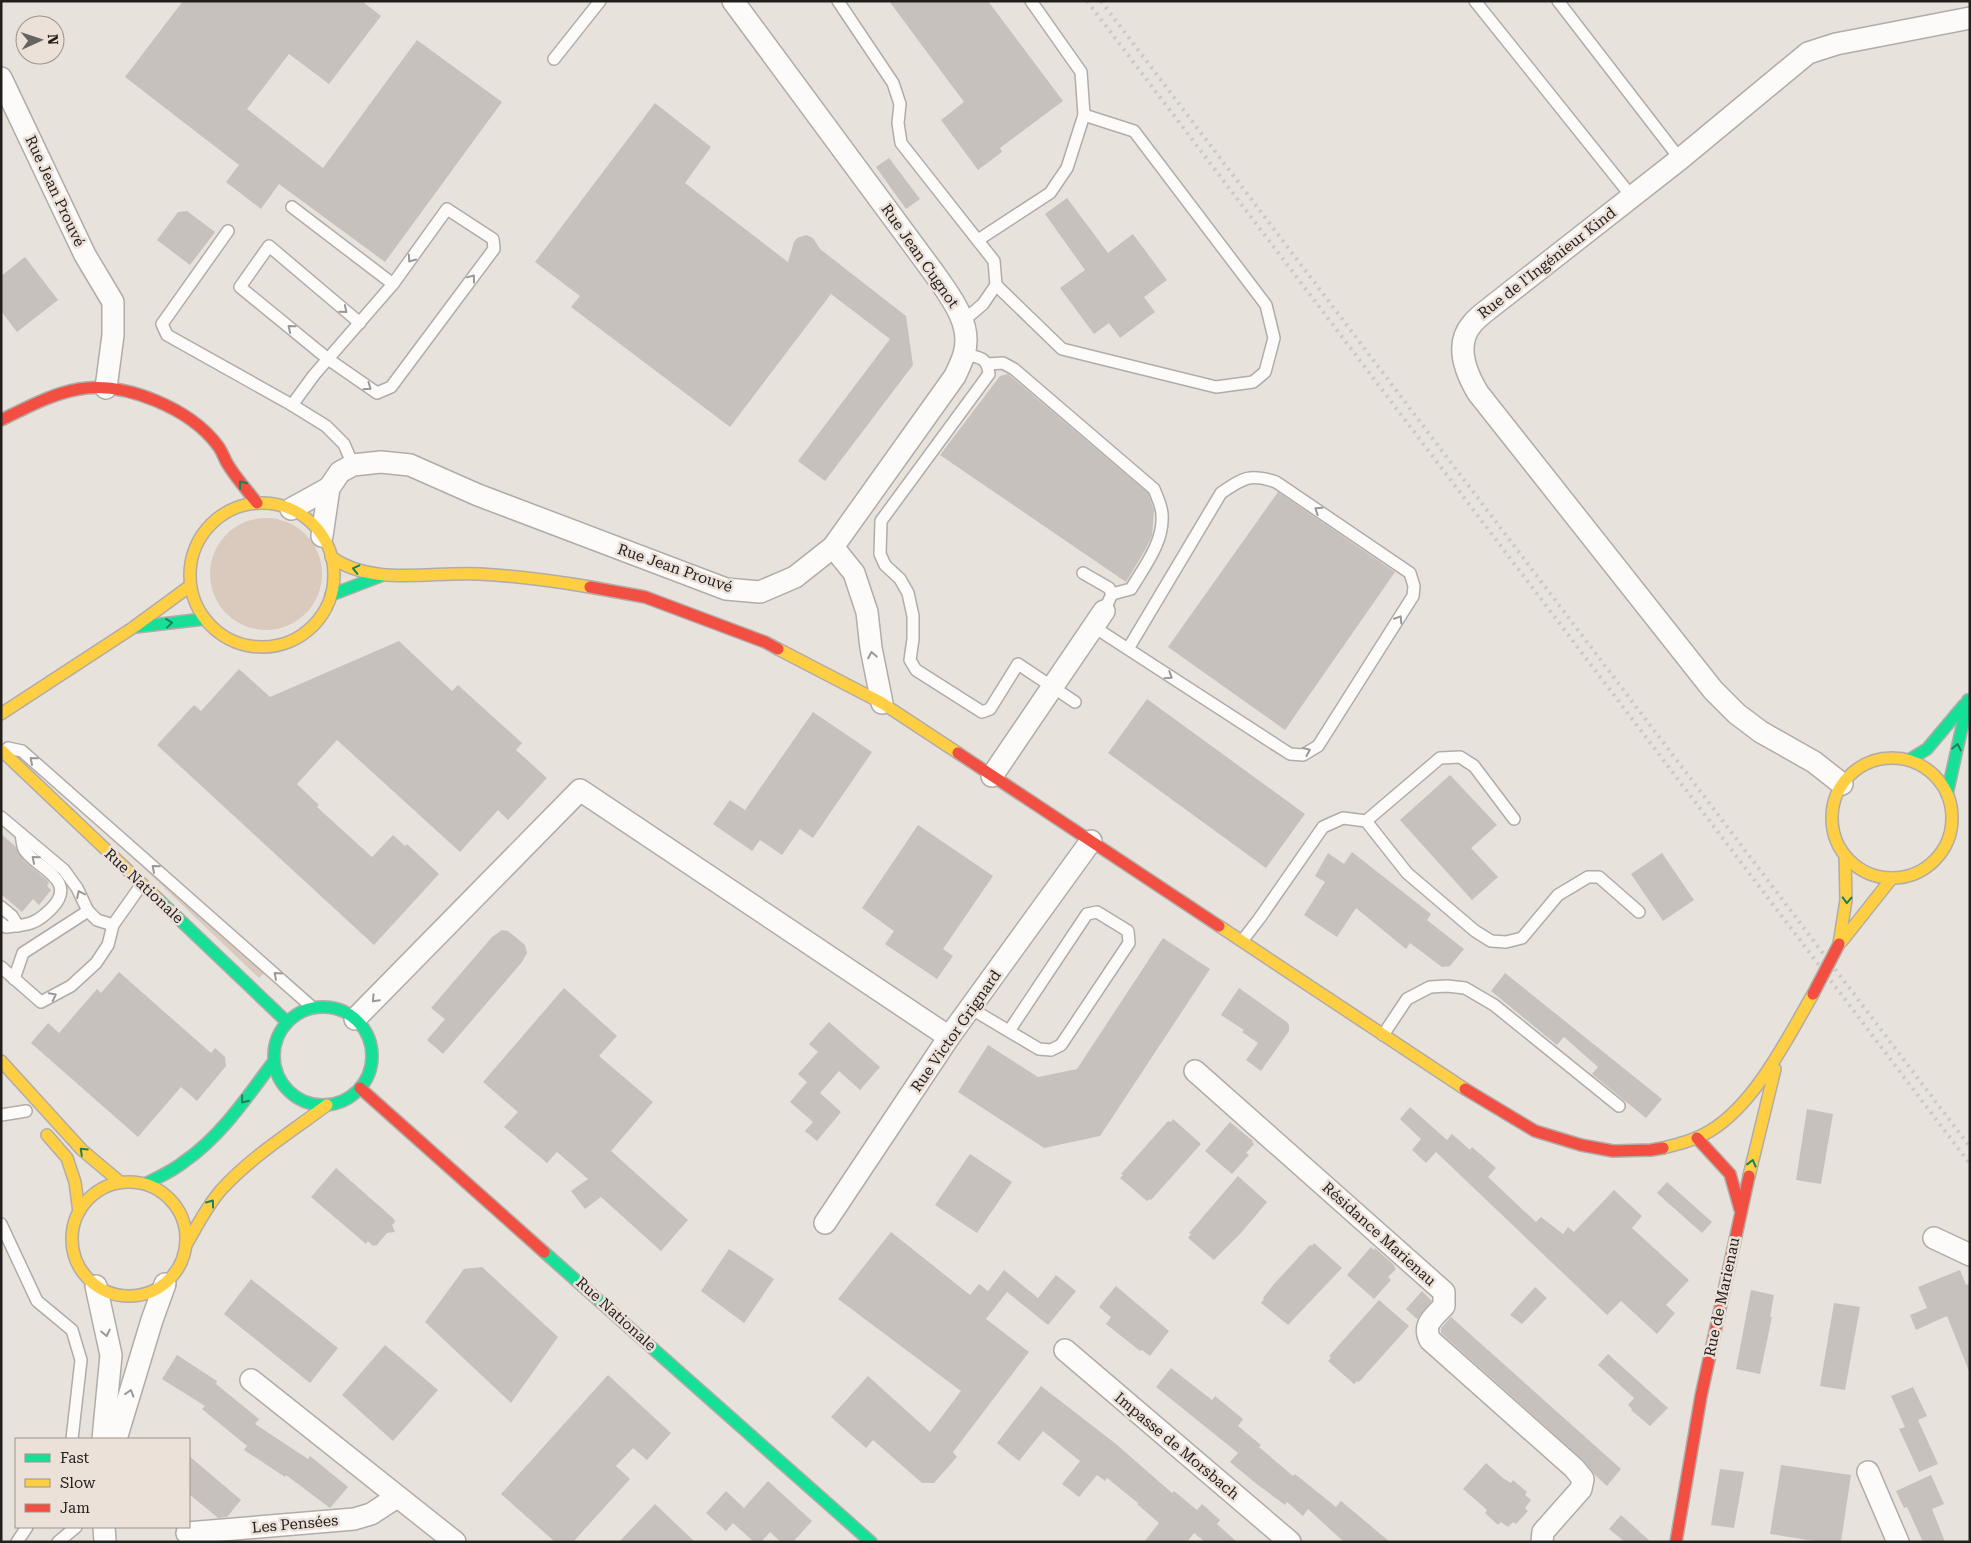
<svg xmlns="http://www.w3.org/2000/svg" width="1971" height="1543" font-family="'Roboto Serif',serif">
<rect width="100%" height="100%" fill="#e8e2dc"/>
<g fill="#dacabe">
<circle cx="266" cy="574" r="56"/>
<polygon points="106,832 265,972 259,978"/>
</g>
<g fill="#c6c1bd">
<polygon points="183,1 362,1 381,16 329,84 289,54 247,109 323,168 417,40 502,102 385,262 279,184 261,209 226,182 239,165 125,77"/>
<polygon points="889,1 988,1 1063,101 1000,148 1002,152 978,170 941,120 964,102"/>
<polygon points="655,103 711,147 685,183 788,262 794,242 797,238 806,235 813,238 820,249 906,316 913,365 825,481 798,461 890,339 831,294 730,427 571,307 580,296 535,262"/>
<polygon points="889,158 920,199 906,209 876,167"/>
<polygon points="1067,198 1108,253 1133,234 1167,280 1144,297 1155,312 1120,338 1109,323 1094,334 1060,288 1085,270 1045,214"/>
<polygon points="187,211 215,232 190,265 157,240 178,212"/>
<polygon points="25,257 58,300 17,332 1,311 1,276"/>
<polygon points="1008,374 1148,493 1154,510 1152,536 1145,550 1126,582 940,455 1000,376"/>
<polygon points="1278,492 1395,572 1285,730 1168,647"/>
<polygon points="399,641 452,691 458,685 522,743 516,750 547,778 508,820 498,810 460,852 337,740 297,784 319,805 317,807 372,857 393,835 405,846 407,844 439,874 374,945 157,745 194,705 201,711 239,669 270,697"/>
<polygon points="1147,699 1305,814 1266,868 1108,753"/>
<polygon points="813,712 872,752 813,838 800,829 782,855 760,840 752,851 713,824 730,800 745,810"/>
<polygon points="1450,775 1497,825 1471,848 1498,877 1472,900 1400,820"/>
<polygon points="918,825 993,876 943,949 953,956 937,979 885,944 894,931 862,908"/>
<polygon points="1,834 15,846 24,861 47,880 49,883 47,886 51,890 39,905 33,899 22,912 1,894"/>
<polygon points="1352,852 1431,914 1427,920 1464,949 1450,966 1442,967 1410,943 1406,949 1356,908 1337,937 1304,915 1325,882 1315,876 1328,853 1344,864"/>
<polygon points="1662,853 1694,900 1663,921 1631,874"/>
<polygon points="502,930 508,931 525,945 527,953 522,962 443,1054 427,1040 445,1019 431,1008 492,937"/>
<polygon points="1163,938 1210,969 1100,1136 1044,1148 958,1092 988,1045 1038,1077 1077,1069"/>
<polygon points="119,972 211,1053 215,1048 225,1057 226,1066 197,1101 181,1087 138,1137 31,1043 48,1023 59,1033 97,989 101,993"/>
<polygon points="1505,973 1662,1099 1646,1118 1592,1074 1598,1067 1564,1037 1557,1045 1491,991"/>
<polygon points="564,988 617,1036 599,1056 653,1102 611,1151 688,1220 661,1251 601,1197 585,1209 571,1191 588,1179 557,1152 547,1163 504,1127 518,1112 483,1082"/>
<polygon points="1239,988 1288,1023 1289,1026 1289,1031 1261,1071 1246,1060 1258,1043 1242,1032 1244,1030 1221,1015"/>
<polygon points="829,1022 880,1067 860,1090 839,1071 820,1093 841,1112 817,1141 805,1131 813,1122 790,1102 807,1082 798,1074 818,1052 809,1044"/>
<polygon points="1410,1107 1447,1140 1452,1134 1470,1150 1472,1147 1496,1168 1488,1177 1536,1222 1541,1217 1563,1234 1568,1227 1574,1232 1614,1190 1642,1216 1632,1228 1689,1280 1666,1305 1675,1313 1657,1334 1621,1301 1607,1315 1436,1152 1426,1163 1412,1150 1421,1139 1400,1119"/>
<polygon points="1807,1109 1833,1114 1821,1184 1796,1180"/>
<polygon points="1173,1119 1201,1144 1151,1200 1150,1199 1147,1201 1120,1178 1123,1175 1121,1174 1168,1121 1171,1122"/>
<polygon points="1230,1122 1253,1141 1252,1142 1254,1144 1246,1153 1249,1155 1232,1174 1205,1151"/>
<polygon points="970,1154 1012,1182 977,1233 935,1205"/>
<polygon points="336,1168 394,1219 395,1222 392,1225 395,1232 387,1233 376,1246 374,1245 373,1246 368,1241 366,1244 311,1197"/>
<polygon points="1238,1176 1267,1202 1241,1233 1214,1260 1188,1238 1191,1234 1189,1233"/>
<polygon points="1667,1182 1712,1222 1702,1233 1657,1193"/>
<polygon points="891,1232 970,1295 979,1284 988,1291 1004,1270 1038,1298 1056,1275 1076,1291 1048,1325 1007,1292 986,1319 1029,1352 953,1452 957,1457 934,1483 922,1483 873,1440 866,1448 831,1417 868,1376 930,1432 961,1391 838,1299"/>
<polygon points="1314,1243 1342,1268 1288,1325 1261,1303 1264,1299 1263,1298 1274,1284 1310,1245 1312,1246"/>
<polygon points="1371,1247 1374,1250 1375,1248 1395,1266 1394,1267 1396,1269 1388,1277 1391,1280 1374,1299 1347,1275"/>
<polygon points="729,1249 774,1279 744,1323 701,1291"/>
<polygon points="482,1267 558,1337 511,1403 425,1322 464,1269"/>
<polygon points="1960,1270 1966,1285 1970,1283 1969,1371 1947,1316 1916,1330 1910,1315 1927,1308 1918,1287"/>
<polygon points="251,1279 338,1348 310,1383 224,1314"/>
<polygon points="1116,1286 1169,1331 1150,1356 1142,1350 1140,1351 1106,1324 1111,1317 1099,1307"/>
<polygon points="1535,1287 1547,1298 1522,1324 1510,1315"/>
<polygon points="1751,1290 1774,1295 1770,1317 1772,1317 1760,1374 1736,1369"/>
<polygon points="1422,1291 1432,1301 1417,1319 1406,1309"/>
<polygon points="1379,1300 1409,1326 1359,1382 1357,1381 1354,1384 1328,1361 1331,1358 1329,1356"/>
<polygon points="1834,1303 1860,1307 1845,1390 1820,1386"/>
<polygon points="1451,1317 1621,1469 1607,1486 1595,1475 1582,1459 1441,1333 1441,1328"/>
<polygon points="385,1345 438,1390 393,1441 342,1395"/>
<polygon points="1608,1354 1668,1408 1650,1426 1631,1410 1632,1409 1628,1405 1634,1398 1598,1365"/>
<polygon points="177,1355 217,1381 216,1384 259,1419 255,1424 308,1459 310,1456 348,1487 330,1508 286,1475 285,1477 244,1450 247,1446 202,1409 205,1406 162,1379"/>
<polygon points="1171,1368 1212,1400 1215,1396 1243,1419 1238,1426 1261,1445 1259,1447 1293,1476 1295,1474 1336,1507 1341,1501 1390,1542 1344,1542 1308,1509 1303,1516 1287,1502 1285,1505 1258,1485 1230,1462 1238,1453 1156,1387"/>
<polygon points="608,1375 671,1433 647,1460 633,1448 616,1466 630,1479 573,1542 555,1542 501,1494"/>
<polygon points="1041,1386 1116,1444 1172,1493 1174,1491 1197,1510 1202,1504 1220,1520 1217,1524 1237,1542 1205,1542 1194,1533 1187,1542 1144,1542 1159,1523 1137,1504 1138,1503 1107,1478 1105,1481 1097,1475 1079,1497 1062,1484 1080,1461 1043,1431 1019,1461 997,1443"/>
<polygon points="1913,1387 1927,1416 1918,1420 1938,1464 1919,1472 1899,1429 1905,1427 1891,1396"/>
<polygon points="189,1456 241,1500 227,1517 218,1518 189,1494"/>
<polygon points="1486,1463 1503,1478 1511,1483 1513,1480 1527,1492 1525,1495 1531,1500 1525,1508 1528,1511 1516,1524 1513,1522 1508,1527 1501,1522 1498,1525 1485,1513 1487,1510 1463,1489"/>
<polygon points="1781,1465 1851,1475 1841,1542 1821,1542 1770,1534"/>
<polygon points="1720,1469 1744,1472 1734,1528 1711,1525"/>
<polygon points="1931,1475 1944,1504 1932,1509 1945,1542 1923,1542 1907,1507 1904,1508 1896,1491"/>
<polygon points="768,1481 812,1521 793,1542 781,1542 770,1532 761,1542 754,1542 733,1523 726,1531 706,1513 726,1491 744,1508"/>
<polygon points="655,1504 695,1542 619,1542"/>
<polygon points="1621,1515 1651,1542 1625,1542 1609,1529"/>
</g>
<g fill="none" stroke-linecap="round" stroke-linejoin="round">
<defs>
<g id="lane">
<polyline points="838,1 893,83 900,104 898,123 901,143 994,261 996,285 983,304 962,322"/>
<polyline points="1475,1 1632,197"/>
<polyline points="1558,1 1680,159"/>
<polyline points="554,59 600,1"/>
<polyline points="228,231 162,324 167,335 292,405 326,426 344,444 353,465"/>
<polyline points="978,240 1050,193 1067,168 1084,115 1081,72 1031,1"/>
<polyline points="996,285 1062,349 1216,387 1253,382 1265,372 1274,338 1266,305 1134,131 1084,115"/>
<polyline points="360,323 269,246 240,287 328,359 377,393 391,387 494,249 493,239 447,209 393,284"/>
<path d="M964 354C979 358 987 356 989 374L881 521 880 554 885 565 900 579 908 593 913 616V639L910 660 916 670 982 712 990 709 1018 664 1075 702"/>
<path d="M988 364 1003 363 1014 369 1154 489C1157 497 1162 506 1162 515 1164 542 1144 567 1131 589L1112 594"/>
<polyline points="292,405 314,375 393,284 292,207"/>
<polyline points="1083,573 1109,588 1112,594 1104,611"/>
<path d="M1094 627 1290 754 1303 755 1318 746 1413 596 1414 586 1410 573 1276 482C1250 473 1243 478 1221 493L1128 649"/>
<polyline points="8,748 22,751 313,1008"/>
<polyline points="1,817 64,870 77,888 88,911 97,920 113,925"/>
<polyline points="1366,821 1440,758 1460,757 1474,766 1514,819"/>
<polyline points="1,907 12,916 18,926"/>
<path d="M1 923 6 927C27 925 35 925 51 909 81 879 33 867 24 849 22 845 22 838 21 834"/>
<polyline points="1242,941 1259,919 1323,827 1343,818 1366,821 1407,873 1475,931 1491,941 1506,942 1522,938 1558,895 1588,877 1599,877 1639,912"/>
<polyline points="1,967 41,1002 71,986 96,963 108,945 113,925 142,884"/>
<polyline points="14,979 23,953 88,911"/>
<polyline points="970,1008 1039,1049 1051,1050 1061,1045 1129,943 1128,931 1097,912 1087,914 1009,1031"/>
<polyline points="1383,1035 1407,999 1430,987 1447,986 1465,988 1494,1005 1619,1106"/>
<polyline points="1,1115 26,1111"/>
<polyline points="1,1224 37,1301 72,1330 81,1360 72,1439"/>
<polyline points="17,1542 27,1527"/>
<polyline points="58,1542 76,1527"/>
</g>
<g id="street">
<polyline points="1,78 85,255 113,302 113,335 106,388"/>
<path d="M291 509 329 488 340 472 353 465 381 462 410 465 478 495 726 589 760 592 795 577 833 547 955 376C958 369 962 362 964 354 973 324 950 296 934 273L733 1"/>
<polyline points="322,536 329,488"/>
<polyline points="833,547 854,573 867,612 871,648 882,703"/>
<polyline points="992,776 1104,611"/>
<path d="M1842 784 1814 762 1761 732 1737 714 1713 690 1478 393C1466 373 1454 345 1472 324 1476 319 1481 315 1486 311L1680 159 1808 53 1836 44 1970 18"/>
<polyline points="355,1019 580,790 949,1037"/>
<path d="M1195 1071 1444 1292V1306C1434 1317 1422 1324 1430 1340L1574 1468 1583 1479 1581 1489 1543 1532 1542 1542"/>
<polyline points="825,1223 949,1037 1091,841"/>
<polyline points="1934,1238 1970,1255"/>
<polyline points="96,1286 111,1355 103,1439"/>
<polyline points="1065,1350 1290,1542"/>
<polyline points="251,1380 455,1542"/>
<polyline points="116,1439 152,1320 165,1284"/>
<polyline points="1868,1472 1898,1542"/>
<polyline points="104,1527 105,1542"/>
<polyline points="187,1533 354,1519 371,1514 397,1497"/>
</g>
<g id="fast">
<polyline points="331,595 383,575"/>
<polyline points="135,627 204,619"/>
<polyline points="1909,760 1927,749 1964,705"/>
<polyline points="1947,794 1968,700"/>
<polyline points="159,900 287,1022"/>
<circle cx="323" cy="1056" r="49"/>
<path d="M145 1184C159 1177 173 1171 185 1161 222 1135 247 1097 274 1061"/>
<polyline points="544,1252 871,1542"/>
</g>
<g id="slow">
<circle cx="262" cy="575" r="72"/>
<path d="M331 557C373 587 432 571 480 574 517 576 554 581 590 587"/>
<polyline points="778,649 882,703 958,753"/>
<polyline points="1,714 134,627 190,586"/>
<polyline points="1,750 159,900"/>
<circle cx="1892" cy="818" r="60"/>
<polyline points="1219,926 1465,1089"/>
<polyline points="1842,941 1892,878"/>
<polyline points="1839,944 1846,900 1845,856"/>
<polyline points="1,1061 82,1150 120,1182"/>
<polyline points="47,1135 67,1158 75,1182 79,1212"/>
<path d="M1663 1148C1679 1144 1695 1140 1710 1131 1755 1104 1787 1039 1813 994"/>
<polyline points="1749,1176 1775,1069"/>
<circle cx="129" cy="1239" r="57"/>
<path d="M186 1245C197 1226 207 1206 221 1190 252 1156 291 1132 327 1105"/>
</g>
<g id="jam">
<path d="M1 420C26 408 51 394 79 389 125 381 191 409 218 446 222 451 224 458 227 463 235 477 247 490 257 503"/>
<polyline points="590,587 645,597 765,642 778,649"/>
<polyline points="958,753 1219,926"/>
<polyline points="360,1088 544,1252"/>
<polyline points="1465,1089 1535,1131 1581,1145 1613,1151 1651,1150 1663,1148"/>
<polyline points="1697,1138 1730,1174 1740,1209"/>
<polyline points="1676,1542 1701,1396 1749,1176"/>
</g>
</defs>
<use href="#lane" stroke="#b1aca8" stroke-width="14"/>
<use href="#street" stroke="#b1aca8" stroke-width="24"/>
<use href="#fast" stroke="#b1aca8" stroke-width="14"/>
<use href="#slow" stroke="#b1aca8" stroke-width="14"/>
<use href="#jam" stroke="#b1aca8" stroke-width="14"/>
<use href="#lane" stroke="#fcfbfa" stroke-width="11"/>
<use href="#street" stroke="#fcfbfa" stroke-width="21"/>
<use href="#fast" stroke="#16e098" stroke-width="11"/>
<use href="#slow" stroke="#ffcf43" stroke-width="11"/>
<use href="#jam" stroke="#f24e42" stroke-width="11"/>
<g stroke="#cccac9" stroke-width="4" stroke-dasharray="2.5 5" stroke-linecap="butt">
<polyline points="1087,1 1970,1164"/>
<polyline points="1101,1 1970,1147"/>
</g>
<defs>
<polyline id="jam-bridge" points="1813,994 1839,944"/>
</defs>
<use href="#jam-bridge" stroke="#b1aca8" stroke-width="14" stroke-linecap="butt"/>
<use href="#jam-bridge" stroke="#f24e42" stroke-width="11"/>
</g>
<defs><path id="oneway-chevron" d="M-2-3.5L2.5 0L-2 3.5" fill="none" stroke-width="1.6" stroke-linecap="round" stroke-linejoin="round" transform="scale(1.25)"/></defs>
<g stroke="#9a9896">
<use href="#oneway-chevron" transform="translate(411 259) rotate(125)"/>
<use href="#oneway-chevron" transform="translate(472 278) rotate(-53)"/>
<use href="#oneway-chevron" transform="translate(344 310) rotate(40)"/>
<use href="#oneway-chevron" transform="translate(291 328) rotate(-141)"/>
<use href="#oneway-chevron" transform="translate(368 387) rotate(35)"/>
<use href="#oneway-chevron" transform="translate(1318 510) rotate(-146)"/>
<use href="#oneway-chevron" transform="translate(1399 619) rotate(-57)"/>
<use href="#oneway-chevron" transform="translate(872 655) rotate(-101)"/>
<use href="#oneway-chevron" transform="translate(1169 676) rotate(33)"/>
<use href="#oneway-chevron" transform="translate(1307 751) rotate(-24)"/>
<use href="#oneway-chevron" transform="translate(33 760) rotate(-139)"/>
<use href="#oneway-chevron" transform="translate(35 859) rotate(-140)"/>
<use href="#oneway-chevron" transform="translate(155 868) rotate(-139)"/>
<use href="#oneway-chevron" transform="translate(80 894) rotate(-116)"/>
<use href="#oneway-chevron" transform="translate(277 975) rotate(-138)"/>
<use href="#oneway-chevron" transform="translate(53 996) rotate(-27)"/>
<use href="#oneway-chevron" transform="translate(375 999) rotate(134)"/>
<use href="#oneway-chevron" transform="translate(106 1333) rotate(78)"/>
<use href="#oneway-chevron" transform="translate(130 1393) rotate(-73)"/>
</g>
<g stroke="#1c7f5a">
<use href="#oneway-chevron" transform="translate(242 484) rotate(-128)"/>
<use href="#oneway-chevron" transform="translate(356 569) rotate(-167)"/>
<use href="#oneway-chevron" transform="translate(169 623) rotate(-7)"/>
<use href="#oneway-chevron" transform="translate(1957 747) rotate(-78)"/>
<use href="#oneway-chevron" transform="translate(1847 900) rotate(92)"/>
<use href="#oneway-chevron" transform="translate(244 1100) rotate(129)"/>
<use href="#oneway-chevron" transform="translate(83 1151) rotate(-137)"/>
<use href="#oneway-chevron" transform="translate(1752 1163) rotate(-76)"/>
<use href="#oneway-chevron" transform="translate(211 1203) rotate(-54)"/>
</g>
<g text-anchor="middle" stroke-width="5" stroke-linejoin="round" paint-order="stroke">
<g font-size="15" fill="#221e1b" stroke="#ece1d8">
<text transform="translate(55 191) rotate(65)" y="5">Rue Jean Prouvé</text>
<text transform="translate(920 256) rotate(55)" y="5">Rue Jean Cugnot</text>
<text transform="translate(1547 263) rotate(-38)" y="5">Rue de l'Ingénieur Kind</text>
<text transform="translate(675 568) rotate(19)" y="5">Rue Jean Prouvé</text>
<text transform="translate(144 886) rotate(43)" y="5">Rue Nationale</text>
<text transform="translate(956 1031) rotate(-55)" y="5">Rue Victor Grignard</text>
<text transform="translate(1379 1234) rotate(42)" y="5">Résidance Marienau</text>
<text transform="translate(1722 1297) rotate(-78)" y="5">Rue de Marienau</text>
<text transform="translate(616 1314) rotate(42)" y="5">Rue Nationale</text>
<text transform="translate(1177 1446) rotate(40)" y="5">Impasse de Morsbach</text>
<text transform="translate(295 1524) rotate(-5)" y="5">Les Pensées</text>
</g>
</g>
<rect width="1971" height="1543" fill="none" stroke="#221e1b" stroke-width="5"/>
<rect x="15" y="1438" width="175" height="90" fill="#ece1d8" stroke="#9b938c"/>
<rect x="25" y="1454" width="25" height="8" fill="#16e098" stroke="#9b938c"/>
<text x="60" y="1463" font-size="15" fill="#221e1b">Fast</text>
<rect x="25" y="1479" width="25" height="8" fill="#ffcf43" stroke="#9b938c"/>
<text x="60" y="1488" font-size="15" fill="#221e1b">Slow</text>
<rect x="25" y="1504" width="25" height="8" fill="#f24e42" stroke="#9b938c"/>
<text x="60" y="1513" font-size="15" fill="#221e1b">Jam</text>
<g transform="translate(40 40) rotate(87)"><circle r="24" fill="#ece1d8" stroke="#9b938c"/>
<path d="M0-4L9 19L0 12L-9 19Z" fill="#67635f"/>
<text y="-8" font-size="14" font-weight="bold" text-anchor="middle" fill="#221e1b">N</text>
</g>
</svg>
